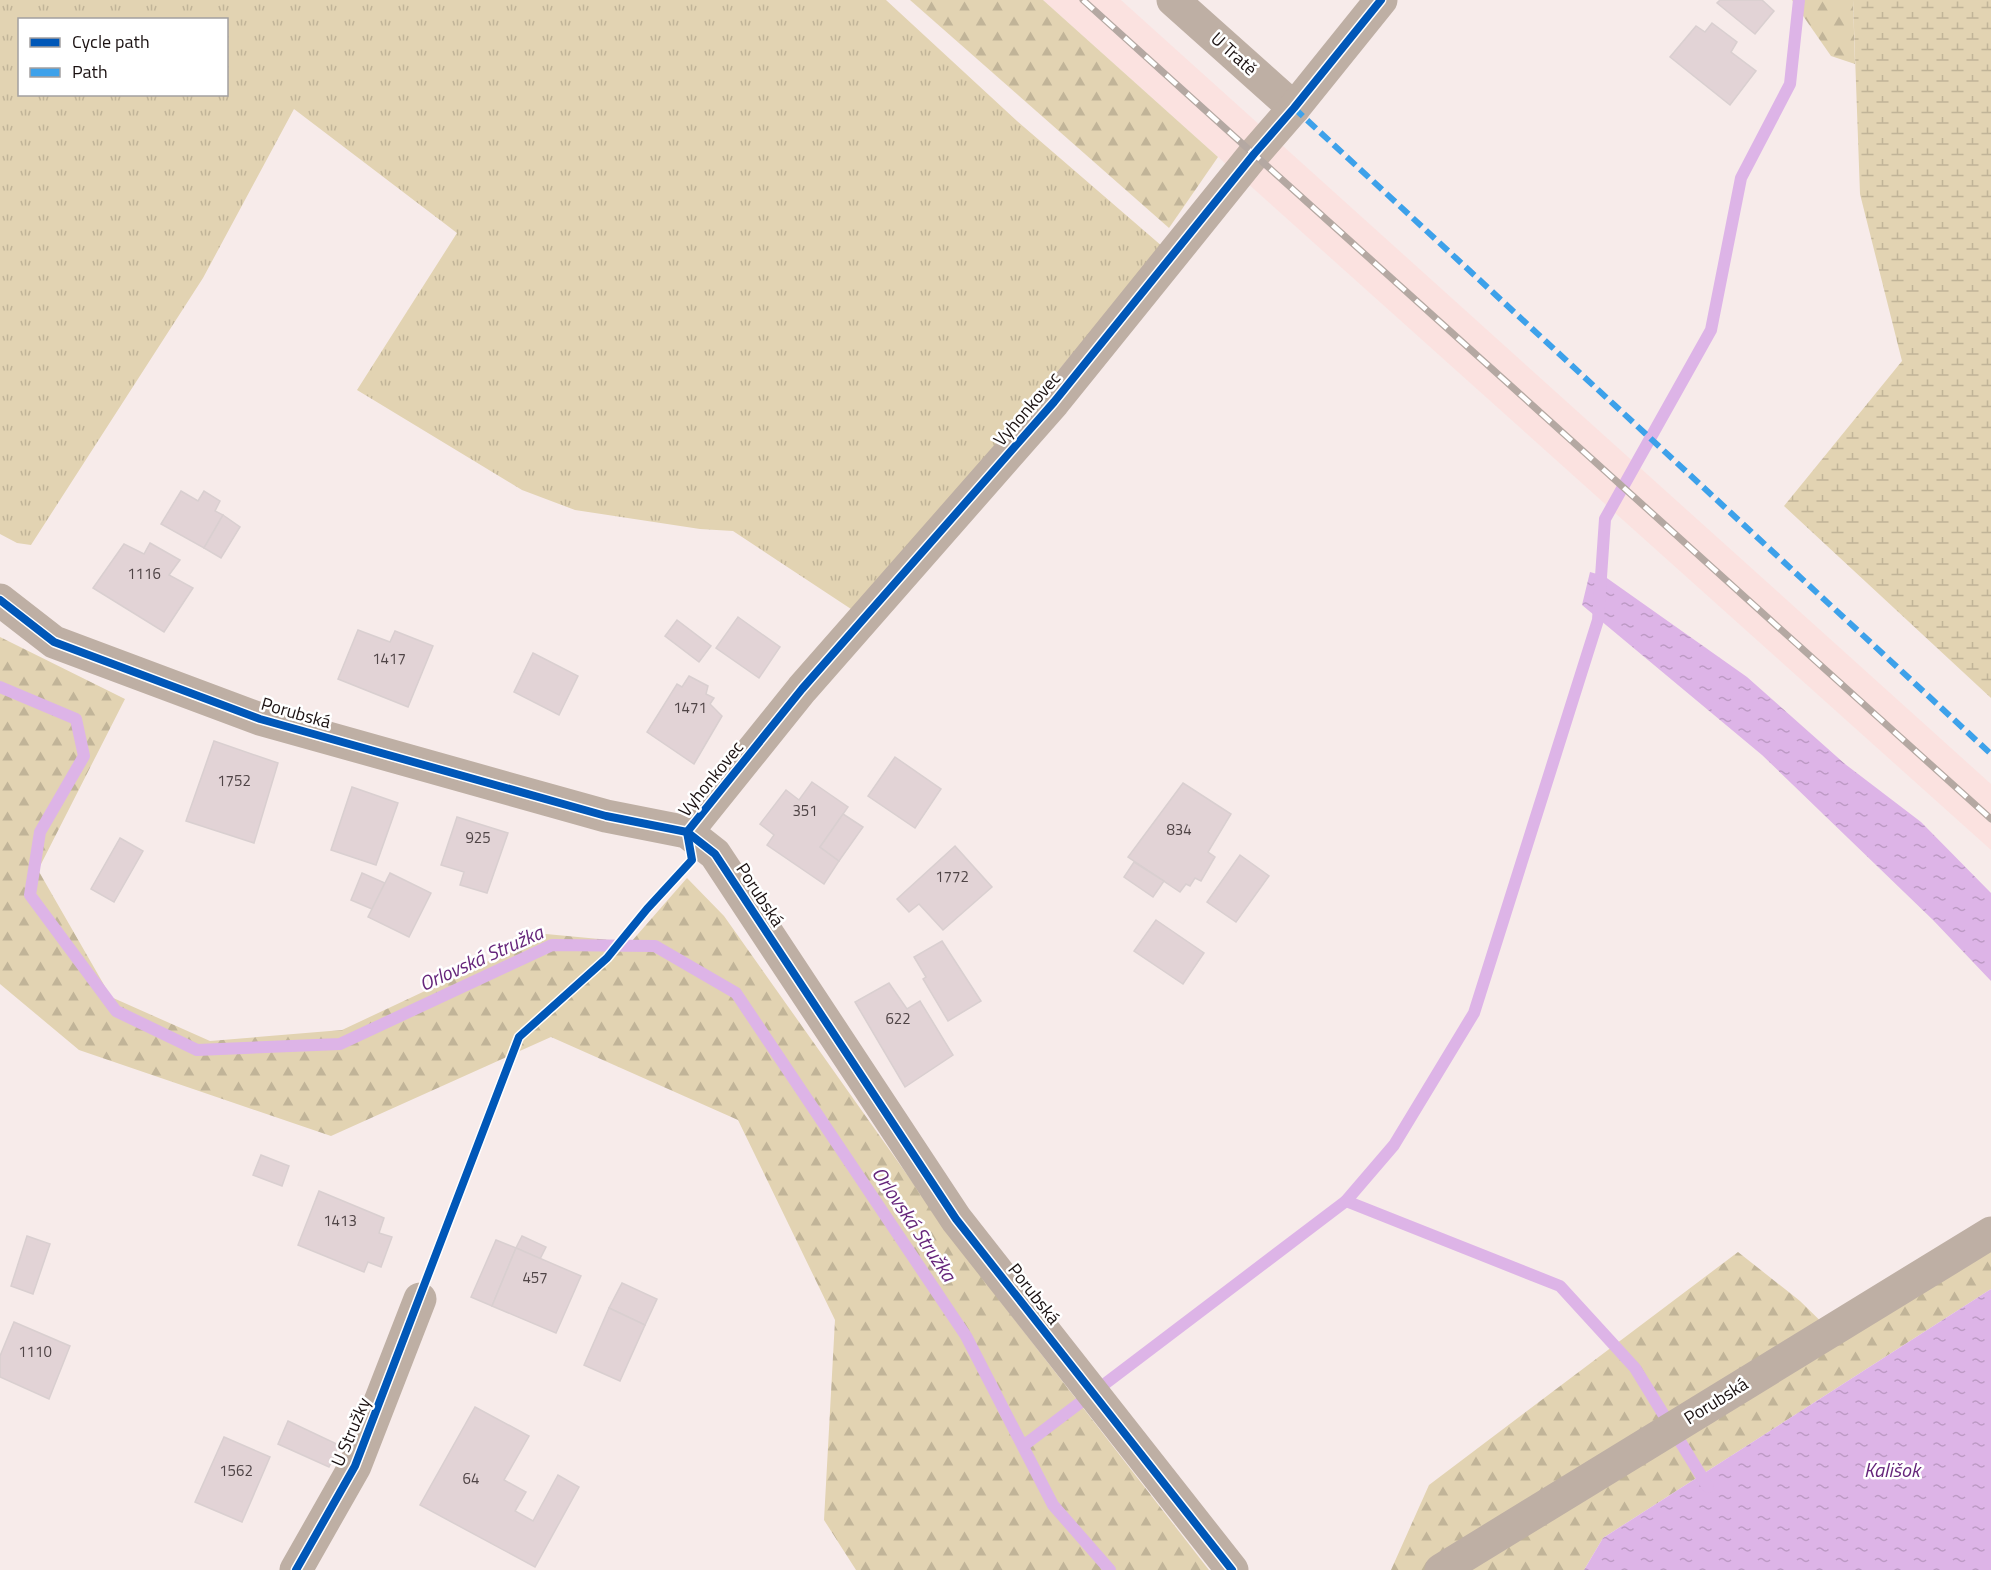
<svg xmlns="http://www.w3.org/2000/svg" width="1991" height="1570" font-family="'Titillium Web',sans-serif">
<defs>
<pattern id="grass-tufts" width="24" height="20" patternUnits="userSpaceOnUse" patternTransform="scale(1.5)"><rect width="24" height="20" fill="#e2d3b2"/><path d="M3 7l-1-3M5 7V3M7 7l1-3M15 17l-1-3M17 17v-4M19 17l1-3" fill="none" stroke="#c1b498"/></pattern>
<pattern id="forest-firs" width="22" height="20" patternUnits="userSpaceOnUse" patternTransform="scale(1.5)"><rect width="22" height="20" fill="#e2d3b2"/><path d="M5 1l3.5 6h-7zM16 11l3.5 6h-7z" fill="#c1b498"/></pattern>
<pattern id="wetland-marsh" width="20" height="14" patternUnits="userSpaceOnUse" patternTransform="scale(1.5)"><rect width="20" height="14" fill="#e2d3b2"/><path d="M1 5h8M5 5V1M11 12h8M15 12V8" fill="none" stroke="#c1b498"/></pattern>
<pattern id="water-ripples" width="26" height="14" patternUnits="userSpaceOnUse" patternTransform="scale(1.5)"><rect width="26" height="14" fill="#ddb4e7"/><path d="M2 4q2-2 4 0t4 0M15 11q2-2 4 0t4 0" fill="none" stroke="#bd9ac5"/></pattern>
</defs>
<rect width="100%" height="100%" fill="#f7ebea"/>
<polygon fill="#fbe2e0" points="1043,0 1121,0 1991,784 1991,850"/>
<path fill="url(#grass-tufts)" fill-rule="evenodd" d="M0 0H886L1017 121 1163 247 935 516 851 609 733 531 700 529 575 510 522 490 357 390 457 233 294 109 203 278 31 545 17 543 0 534ZM20 20H226V94H20Z"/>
<g fill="url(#forest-firs)">
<polygon points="910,0 1043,0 1218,157 1169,228"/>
<polygon points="1792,0 1853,0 1855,64 1831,56"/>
<polygon points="0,637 125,699 38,870 111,997 210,1041 342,1030 546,934 631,942 687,878 724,916 959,1248 1209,1570 856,1570 824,1520 835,1320 738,1120 551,1037 331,1136 79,1050 0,984"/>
<polygon points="1991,1250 1991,1289 1603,1538 1584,1570 1391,1570 1429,1485 1738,1252 1800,1301 1842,1342"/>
</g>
<polygon fill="url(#wetland-marsh)" points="1853,0 1991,0 1991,698 1784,506 1902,361 1860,194"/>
<g fill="url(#water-ripples)">
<polygon points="1590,572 1604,576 1747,677 1845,764 1921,822 1991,893 1991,981 1933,920 1762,755 1582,605"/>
<polygon points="1991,1289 1991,1570 1584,1570 1603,1538"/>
</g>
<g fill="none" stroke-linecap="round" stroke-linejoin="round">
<g stroke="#ddb4e7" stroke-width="12">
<polyline points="0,687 76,719 84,756 40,832 30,895 116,1011 197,1050 340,1044 552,945 655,946 736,993 966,1336 1053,1505 1110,1570"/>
<polyline points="1023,1446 1346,1201"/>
<polyline points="1708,1487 1635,1368 1560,1286 1346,1201 1394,1145 1474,1013 1598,620 1605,519 1711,330 1741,178 1790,84 1799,0"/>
</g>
</g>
<g fill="#e2d3d6" stroke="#d9cfd0" stroke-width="1.5">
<polygon points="1720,0 1762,0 1774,11 1755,34 1717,3"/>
<polygon points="1712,23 1737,42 1731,52 1756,71 1730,105 1670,57 1696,26 1705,32"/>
<polygon points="181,491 198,501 204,491 220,501 215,511 223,515 204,548 161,524"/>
<polygon points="223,515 240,527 221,558 204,548"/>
<polygon points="150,543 180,560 169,575 193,588 164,632 93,588 124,544 144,554"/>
<polygon points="738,617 780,647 759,678 716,648"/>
<polygon points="677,620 711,646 699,662 665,636"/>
<polygon points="358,630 390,642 395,631 433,646 408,707 338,679"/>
<polygon points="533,653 578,676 559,715 514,692"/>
<polygon points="689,676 708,686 706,694 714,698 710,704 722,716 694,764 647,732 677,684 682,687"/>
<polygon points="214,741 278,763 254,843 186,821"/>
<polygon points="895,757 941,789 915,828 868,796"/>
<polygon points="812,782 848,807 820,847 839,861 824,884 767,845 774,835 760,824 786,790 799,800"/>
<polygon points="1183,783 1231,814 1208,852 1215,857 1201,881 1195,878 1190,886 1186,884 1180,892 1128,857"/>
<polygon points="352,787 398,803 376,865 331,850"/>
<polygon points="843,814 863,827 839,861 820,847"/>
<polygon points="457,817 508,833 487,893 460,885 464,872 441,865"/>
<polygon points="120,838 143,851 114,902 91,889"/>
<polygon points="955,846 992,887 943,930 919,904 909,912 897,899"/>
<polygon points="1240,855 1269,876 1236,922 1207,902"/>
<polygon points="1134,862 1164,881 1153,897 1124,877"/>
<polygon points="362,873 385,883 372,909 351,900"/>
<polygon points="390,873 431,893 409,937 368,917"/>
<polygon points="1156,920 1204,953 1183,984 1134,951"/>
<polygon points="942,941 981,1001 948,1021 923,979 926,977 914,957"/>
<polygon points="889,983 907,1009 920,1001 953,1055 905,1087 855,1002"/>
<polygon points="261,1155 289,1166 282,1186 253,1175"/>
<polygon points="319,1191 384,1218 379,1233 392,1237 381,1267 368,1262 364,1272 298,1245"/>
<polygon points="27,1236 50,1244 33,1294 11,1286"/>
<polygon points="522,1236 546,1247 540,1259 516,1248"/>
<polygon points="496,1240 516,1248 492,1306 471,1297"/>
<polygon points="516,1248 581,1276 556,1333 492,1306"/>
<polygon points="622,1283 657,1299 645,1325 609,1308"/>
<polygon points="609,1308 645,1325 620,1381 584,1365"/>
<polygon points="14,1322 70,1346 49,1399 0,1377 0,1356"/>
<polygon points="475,1407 529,1436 504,1480 526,1492 515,1511 533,1521 558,1475 579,1487 535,1567 420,1505"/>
<polygon points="288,1421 339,1445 329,1467 278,1444"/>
<polygon points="224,1437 270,1457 242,1522 195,1502"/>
</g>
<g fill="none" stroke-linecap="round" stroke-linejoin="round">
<polyline stroke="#bcafa9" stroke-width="4" stroke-dasharray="3 3" stroke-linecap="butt" points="432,1265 475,1148 519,1037 607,958 647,909 681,873"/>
<g stroke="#beafa4" stroke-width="33">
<polyline points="1173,0 1294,108"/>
<polyline points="0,600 54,642 260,719 606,816 687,832 715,854 956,1219 1232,1570"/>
<polyline points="687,832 802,689 1054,402 1254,154 1294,108 1381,0"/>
<polyline points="296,1570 355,1466 420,1299"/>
<polyline points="1441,1570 1991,1233"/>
</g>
<defs>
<polyline id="rail" points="1083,0 1991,819"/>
</defs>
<use href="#rail" stroke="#b4a8a2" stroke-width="7"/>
<use href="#rail" stroke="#fff" stroke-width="4.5" stroke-dasharray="14" stroke-linecap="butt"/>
<polyline stroke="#3da1ea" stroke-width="6" stroke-dasharray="12 6" stroke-linecap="butt" points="1294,108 1991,754"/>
<defs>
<g id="cycleway">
<polyline points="0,600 54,642 260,719 606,816 687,832 715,854 956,1219 1232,1570"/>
<polyline points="296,1570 355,1466 519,1037 607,958 647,909 692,860 687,832 802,689 1054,402 1254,154 1294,108 1381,0"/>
</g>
</defs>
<use href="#cycleway" stroke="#fff" stroke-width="11"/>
<use href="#cycleway" stroke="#0057b8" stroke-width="8"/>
</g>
<g text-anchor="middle" stroke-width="5" stroke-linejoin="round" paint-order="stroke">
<g font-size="15" fill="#4f4446">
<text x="144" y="579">1116</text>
<text x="389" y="664">1417</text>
<text x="690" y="713">1471</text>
<text x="234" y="786">1752</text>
<text x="805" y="816">351</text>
<text x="1179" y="835">834</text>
<text x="478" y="843">925</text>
<text x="952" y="882">1772</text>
<text x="898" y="1024">622</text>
<text x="340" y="1226">1413</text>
<text x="535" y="1283">457</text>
<text x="35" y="1357">1110</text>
<text x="236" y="1476">1562</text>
<text x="471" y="1484">64</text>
</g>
<g font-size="18" fill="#1a1111" stroke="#fff">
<text transform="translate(1234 54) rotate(42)" y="6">U Tratě</text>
<text transform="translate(1027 409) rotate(-49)" y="6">Vyhonkovec</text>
<text transform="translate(296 713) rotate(16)" y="6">Porubská</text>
<text transform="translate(711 779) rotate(-51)" y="6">Vyhonkovec</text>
<text transform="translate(760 895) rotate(57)" y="6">Porubská</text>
<text transform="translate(1034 1294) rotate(52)" y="6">Porubská</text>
<text transform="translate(1716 1401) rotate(-32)" y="6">Porubská</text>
<text transform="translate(351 1432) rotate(-67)" y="6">U Stružky</text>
</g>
<g font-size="20" font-style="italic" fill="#66267b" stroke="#fff">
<text transform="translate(481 958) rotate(-24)" y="7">Orlovská Stružka</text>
<text transform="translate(914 1224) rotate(56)" y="7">Orlovská Stružka</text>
<text x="1892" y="1477">Kališok</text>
</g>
</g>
<rect x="18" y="18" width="210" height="78" fill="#ffffff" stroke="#a3a0a0" stroke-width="1.5"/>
<rect x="30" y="38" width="30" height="9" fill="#0057b8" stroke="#a3a0a0" stroke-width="1.5"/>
<text x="72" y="48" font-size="18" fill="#1a1111">Cycle path</text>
<rect x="30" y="68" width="30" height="9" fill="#3da1ea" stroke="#a3a0a0" stroke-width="1.5"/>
<text x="72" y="78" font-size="18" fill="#1a1111">Path</text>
</svg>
